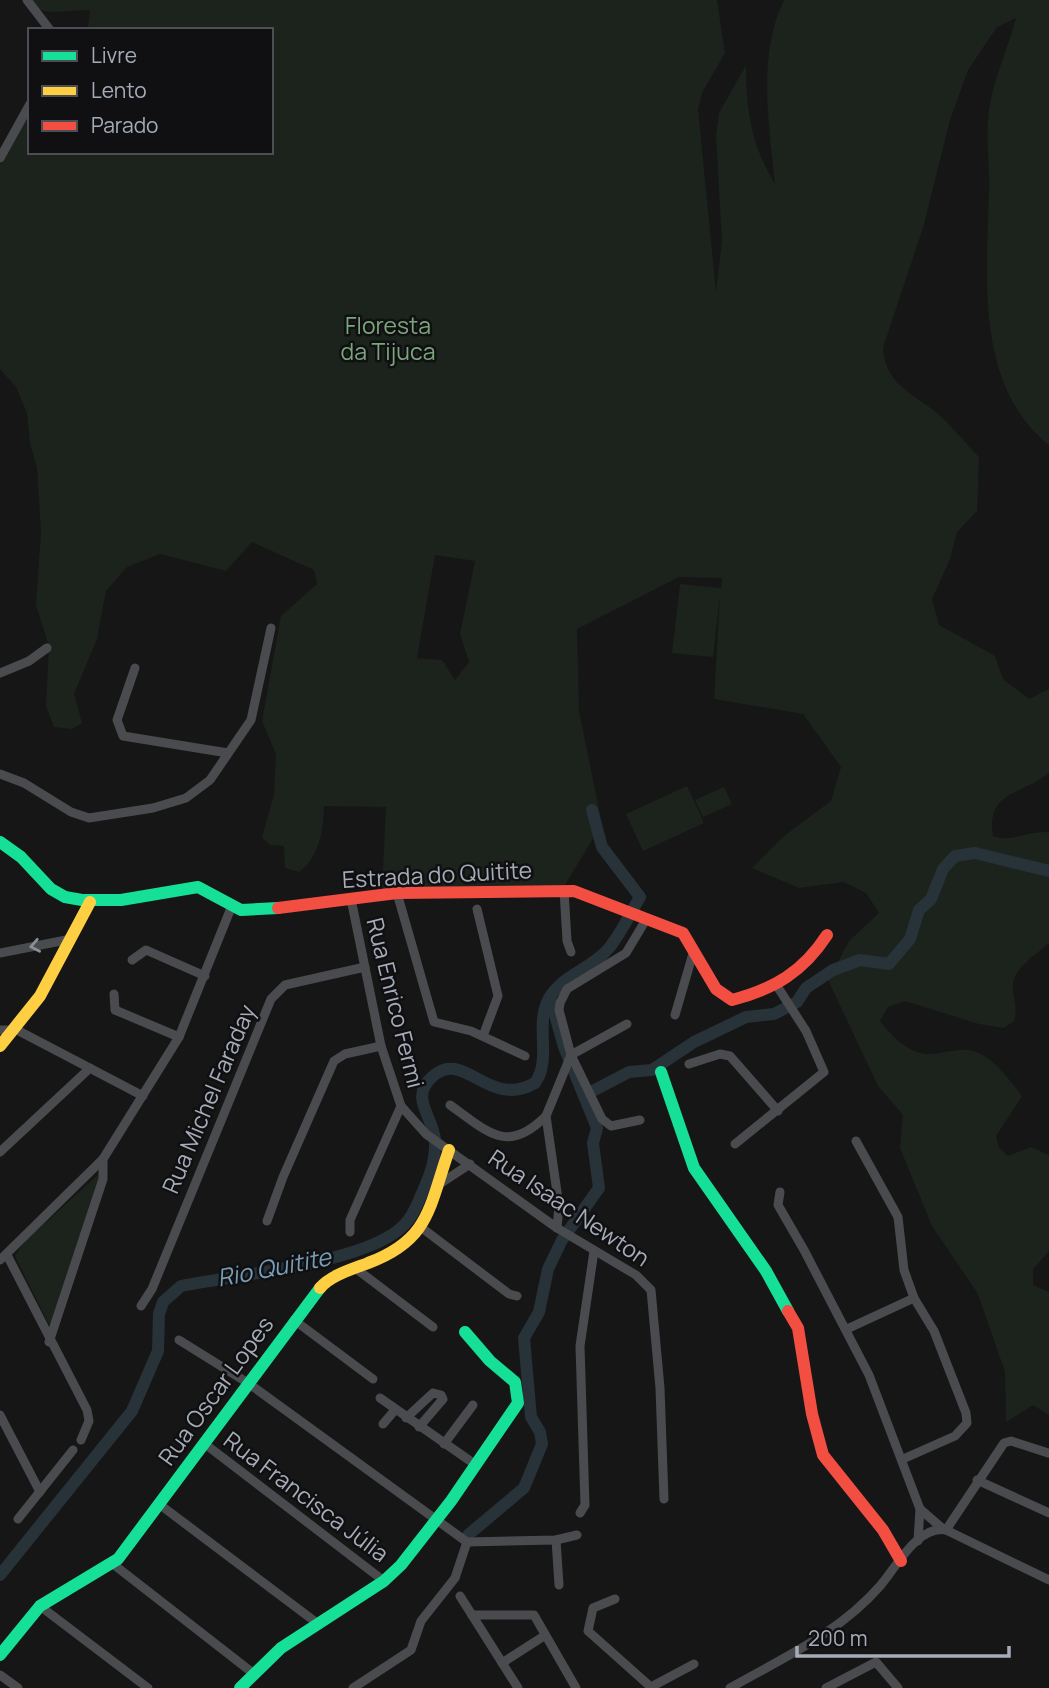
<svg xmlns="http://www.w3.org/2000/svg" width="1049" height="1688" font-family="Manrope,sans-serif">
<rect width="100%" height="100%" fill="#161616"/>
<g fill="#1b231c" fill-rule="evenodd">
<path d="M27 0H717L725 53 702 93 698 109 716 292 722 241 716 136 719 113 746 65C746 110 751 144 775 184 769 124 757 56 784 0H1049V445C974 385 987 275 989 190 990 167 986 143 988 120 991 83 1007 52 1016 18L997 27 968 70 950 120 923 228 883 348C886 385 911 392 937 413 952 426 965 443 979 457L977 511 957 532 950 559 932 599 939 625 995 656 1003 679 1029 699 1049 689V773C1022 795 986 791 993 836 1011 843 1026 831 1049 832V943C1037 954 1011 970 1013 987 1013 1000 1018 1007 1014 1021L1004 1028 979 1024 905 1001 888 1007 880 1021C893 1037 907 1053 929 1054 944 1054 959 1047 974 1051 993 1057 1011 1081 1022 1096L996 1136 999 1148 1008 1156 1031 1147 1049 1155V1251L1033 1269V1285L1049 1292V1415L1033 1405 1006 1422 1005 1372 978 1294 932 1226 900 1148 903 1115 878 1086 828 980 849 941 879 913 866 893 844 882 799 888 752 868 784 836 831 801 841 767 803 714 714 699 720 596 713 657 672 653 680 584 721 588 722 578 679 577 577 629 579 711 602 824 563 888 401 887 382 889 386 807 324 806C324 829 319 858 299 872L285 868 284 846 270 845 262 837 274 795 276 754 262 721 281 616 317 584 314 570 252 542 226 571 160 554 127 567 106 591 97 639 74 694 82 723 72 729 54 727 46 706 49 646 36 605 41 532 37 467 30 444 27 413 16 387 0 369V165L30 111V152H271V30H77L88 27 90 10C71 9 38 19 27 0ZM435 555 475 561 460 634 469 662 455 680 442 660 417 658Z"/>
<polygon points="687,786 704,823 643,851 626,814"/>
<polygon points="724,787 732,804 703,817 695,800"/>
<polygon points="98,1175 101,1181 52,1325 48,1323 15,1256 24,1242"/>
</g>
<g fill="none" stroke-linecap="round" stroke-linejoin="round">
<g stroke="#283239" stroke-width="12">
<polyline points="585,1095 629,1072 652,1070 694,1042 746,1017 774,1014 797,1002 806,988 833,970 860,960 889,964 910,939 919,910 931,899 943,869 955,856 975,853 1049,871"/>
<polyline points="468,1535 524,1488 542,1444 540,1432 531,1417 524,1338 539,1312 548,1269 562,1240 599,1188 593,1143 597,1128 564,1047 550,997"/>
<path d="M0 1575 132 1411 158 1351 159 1314 163 1302 181 1286C234 1275 370 1263 405 1224 414 1215 418 1202 423 1191 431 1173 436 1159 435 1140 433 1116 409 1098 432 1077 464 1047 488 1110 535 1083 552 1059 535 1027 548 1000 562 974 591 970 609 948 621 933 630 914 640 897L602 847 592 810"/>
</g>
<g stroke="#494b4f" stroke-width="9">
<polyline points="27,0 50,30"/>
<polyline points="0,158 30,104"/>
<polyline points="135,668 117,720 123,736 228,753"/>
<polyline points="0,673 29,661 47,648"/>
<polyline points="0,774 24,783 71,812 89,818 153,808 186,798 210,780 251,720 271,628"/>
<polyline points="564,890 567,941 571,952"/>
<polyline points="397,893 434,1022 471,1031 525,1056"/>
<polyline points="477,909 498,996 483,1036"/>
<polyline points="0,953 71,939"/>
<polyline points="132,960 146,950 205,976"/>
<polyline points="114,994 115,1010 179,1037"/>
<polyline points="675,1015 694,950"/>
<polyline points="0,1030 17,1030 143,1096"/>
<polyline points="571,1055 627,1024"/>
<polyline points="689,1064 720,1054 730,1056 778,1111"/>
<path d="M450 1105C488 1132 507 1155 546 1116"/>
<polyline points="401,1106 426,1134 557,1228 636,1275 651,1290 660,1388 664,1499"/>
<polyline points="640,1120 611,1126 602,1119 571,1055 559,1010 560,1003 567,989 626,953 647,918"/>
<polyline points="856,1141 898,1217 904,1270 914,1298 934,1331 966,1413 967,1423 955,1436 903,1459"/>
<polyline points="735,1144 824,1072 806,1031 777,986"/>
<polyline points="0,1152 90,1068"/>
<polyline points="438,1185 470,1164"/>
<polyline points="780,1192 778,1205 804,1250 869,1375 920,1509 918,1541"/>
<polyline points="267,1221 283,1177 334,1061 345,1054 381,1046"/>
<polyline points="422,1228 509,1294 517,1296"/>
<polyline points="557,1228 559,1206 546,1116 571,1055"/>
<polyline points="350,1232 350,1220 401,1106 381,1046 351,899"/>
<polyline points="7,1255 87,1410 89,1421 81,1440"/>
<polyline points="0,1260 103,1159 179,1037 231,908"/>
<polyline points="355,1268 433,1327"/>
<polyline points="141,1306 152,1289 271,999 285,985 365,967"/>
<polyline points="294,1320 373,1379"/>
<polyline points="847,1329 914,1298"/>
<polyline points="179,1340 248,1383 467,1542"/>
<polyline points="49,1342 103,1179 103,1159"/>
<polyline points="380,1398 476,1465"/>
<polyline points="0,1415 40,1492"/>
<polyline points="406,1418 433,1393 441,1395 443,1399 419,1427"/>
<polyline points="383,1424 395,1410"/>
<polyline points="205,1444 384,1581"/>
<polyline points="444,1444 473,1405"/>
<polyline points="977,1480 1049,1513"/>
<polyline points="159,1504 317,1623"/>
<polyline points="920,1509 943,1529"/>
<polyline points="580,1513 585,1505 580,1346 594,1251"/>
<polyline points="18,1519 73,1450"/>
<polyline points="946,1530 1004,1443 1011,1441 1048,1453"/>
<polyline points="556,1540 559,1585"/>
<polyline points="467,1542 556,1540 577,1535"/>
<polyline points="113,1564 254,1674"/>
<polyline points="460,1596 518,1688"/>
<polyline points="615,1599 593,1608 588,1631 652,1688"/>
<polyline points="40,1606 148,1688"/>
<polyline points="472,1615 534,1615 576,1688"/>
<polyline points="502,1663 544,1636"/>
<polyline points="0,1675 18,1688"/>
<polyline points="651,1687 694,1664"/>
<polyline points="353,1688 411,1650 421,1621 455,1578 467,1542"/>
<path d="M730 1688C783 1658 839 1633 880 1586 896 1568 917 1525 946 1530L1049 1580"/>
<polyline points="826,1688 876,1662 898,1688"/>
</g>
<g stroke="#16e098" stroke-width="12">
<polyline points="0,842 21,857 51,889 65,897 82,900 121,900 198,887 241,910 278,908"/>
<polyline points="661,1072 694,1168 766,1271 788,1311"/>
<polyline points="0,1655 40,1606 118,1559 320,1288"/>
<polyline points="240,1688 281,1648 384,1581 401,1565 451,1501 518,1403 515,1382 490,1361 465,1332"/>
</g>
<g stroke="#ffcf43" stroke-width="12">
<polyline points="0,1046 40,996 90,902"/>
<path d="M320 1288C331 1275 353 1269 368 1263 430 1240 429 1207 449 1150"/>
</g>
<g stroke="#f24e42" stroke-width="12">
<path d="M278 908 397 893 574 891 683 933 716 989 732 1000C774 989 803 972 827 935"/>
<polyline points="788,1311 798,1328 812,1414 823,1455 883,1530 901,1561"/>
</g>
</g>
<defs><path id="oneway-chevron" d="M-2-3.5L2.5 0L-2 3.5" fill="none" stroke-width="1.6" stroke-linecap="round" stroke-linejoin="round" transform="scale(1.75)"/></defs>
<use stroke="#898f98" href="#oneway-chevron" transform="translate(35 946) rotate(169)"/>
<g text-anchor="middle" stroke-width="5" stroke-linejoin="round" paint-order="stroke">
<g font-size="23" fill="#7ba57b" stroke="#101012">
<text x="388" y="334">Floresta<tspan x="388" dy="26">da Tijuca</tspan></text>
</g>
<g font-size="23" fill="#a5acb8" stroke="#101012">
<text transform="translate(437 875) rotate(-3)" y="8">Estrada do Quitite</text>
<text transform="translate(395 1003) rotate(76)" y="8">Rua Enrico Fermi</text>
<text transform="translate(209 1099) rotate(-67)" y="8">Rua Michel Faraday</text>
<text transform="translate(569 1208) rotate(34)" y="8">Rua Isaac Newton</text>
<text transform="translate(216 1391) rotate(-54)" y="8">Rua Oscar Lopes</text>
<text transform="translate(306 1497) rotate(37)" y="8">Rua Francisca Júlia</text>
</g>
<g font-size="24" font-style="italic" fill="#799db6" stroke="#101012">
<text transform="translate(274 1268) rotate(-11)" y="8">Rio Quitite</text>
</g>
</g>
<rect x="28" y="28" width="245" height="126" fill="#101012" stroke="#4c4e54" stroke-width="2"/>
<rect x="42" y="51" width="35" height="10" fill="#16e098" stroke="#4c4e54" stroke-width="2"/>
<text x="91" y="63" font-size="21" fill="#a5acb8">Livre</text>
<rect x="42" y="86" width="35" height="10" fill="#ffcf43" stroke="#4c4e54" stroke-width="2"/>
<text x="91" y="98" font-size="21" fill="#a5acb8">Lento</text>
<rect x="42" y="121" width="35" height="10" fill="#f24e42" stroke="#4c4e54" stroke-width="2"/>
<text x="91" y="133" font-size="21" fill="#a5acb8">Parado</text>
<path d="M797 1646v10h212v-10" fill="none" stroke="#a5acb8" stroke-width="3.5"/>
<text x="808" y="1646" font-size="21" fill="#a5acb8" stroke="#101012" stroke-width="5" paint-order="stroke">200 m</text>
</svg>
